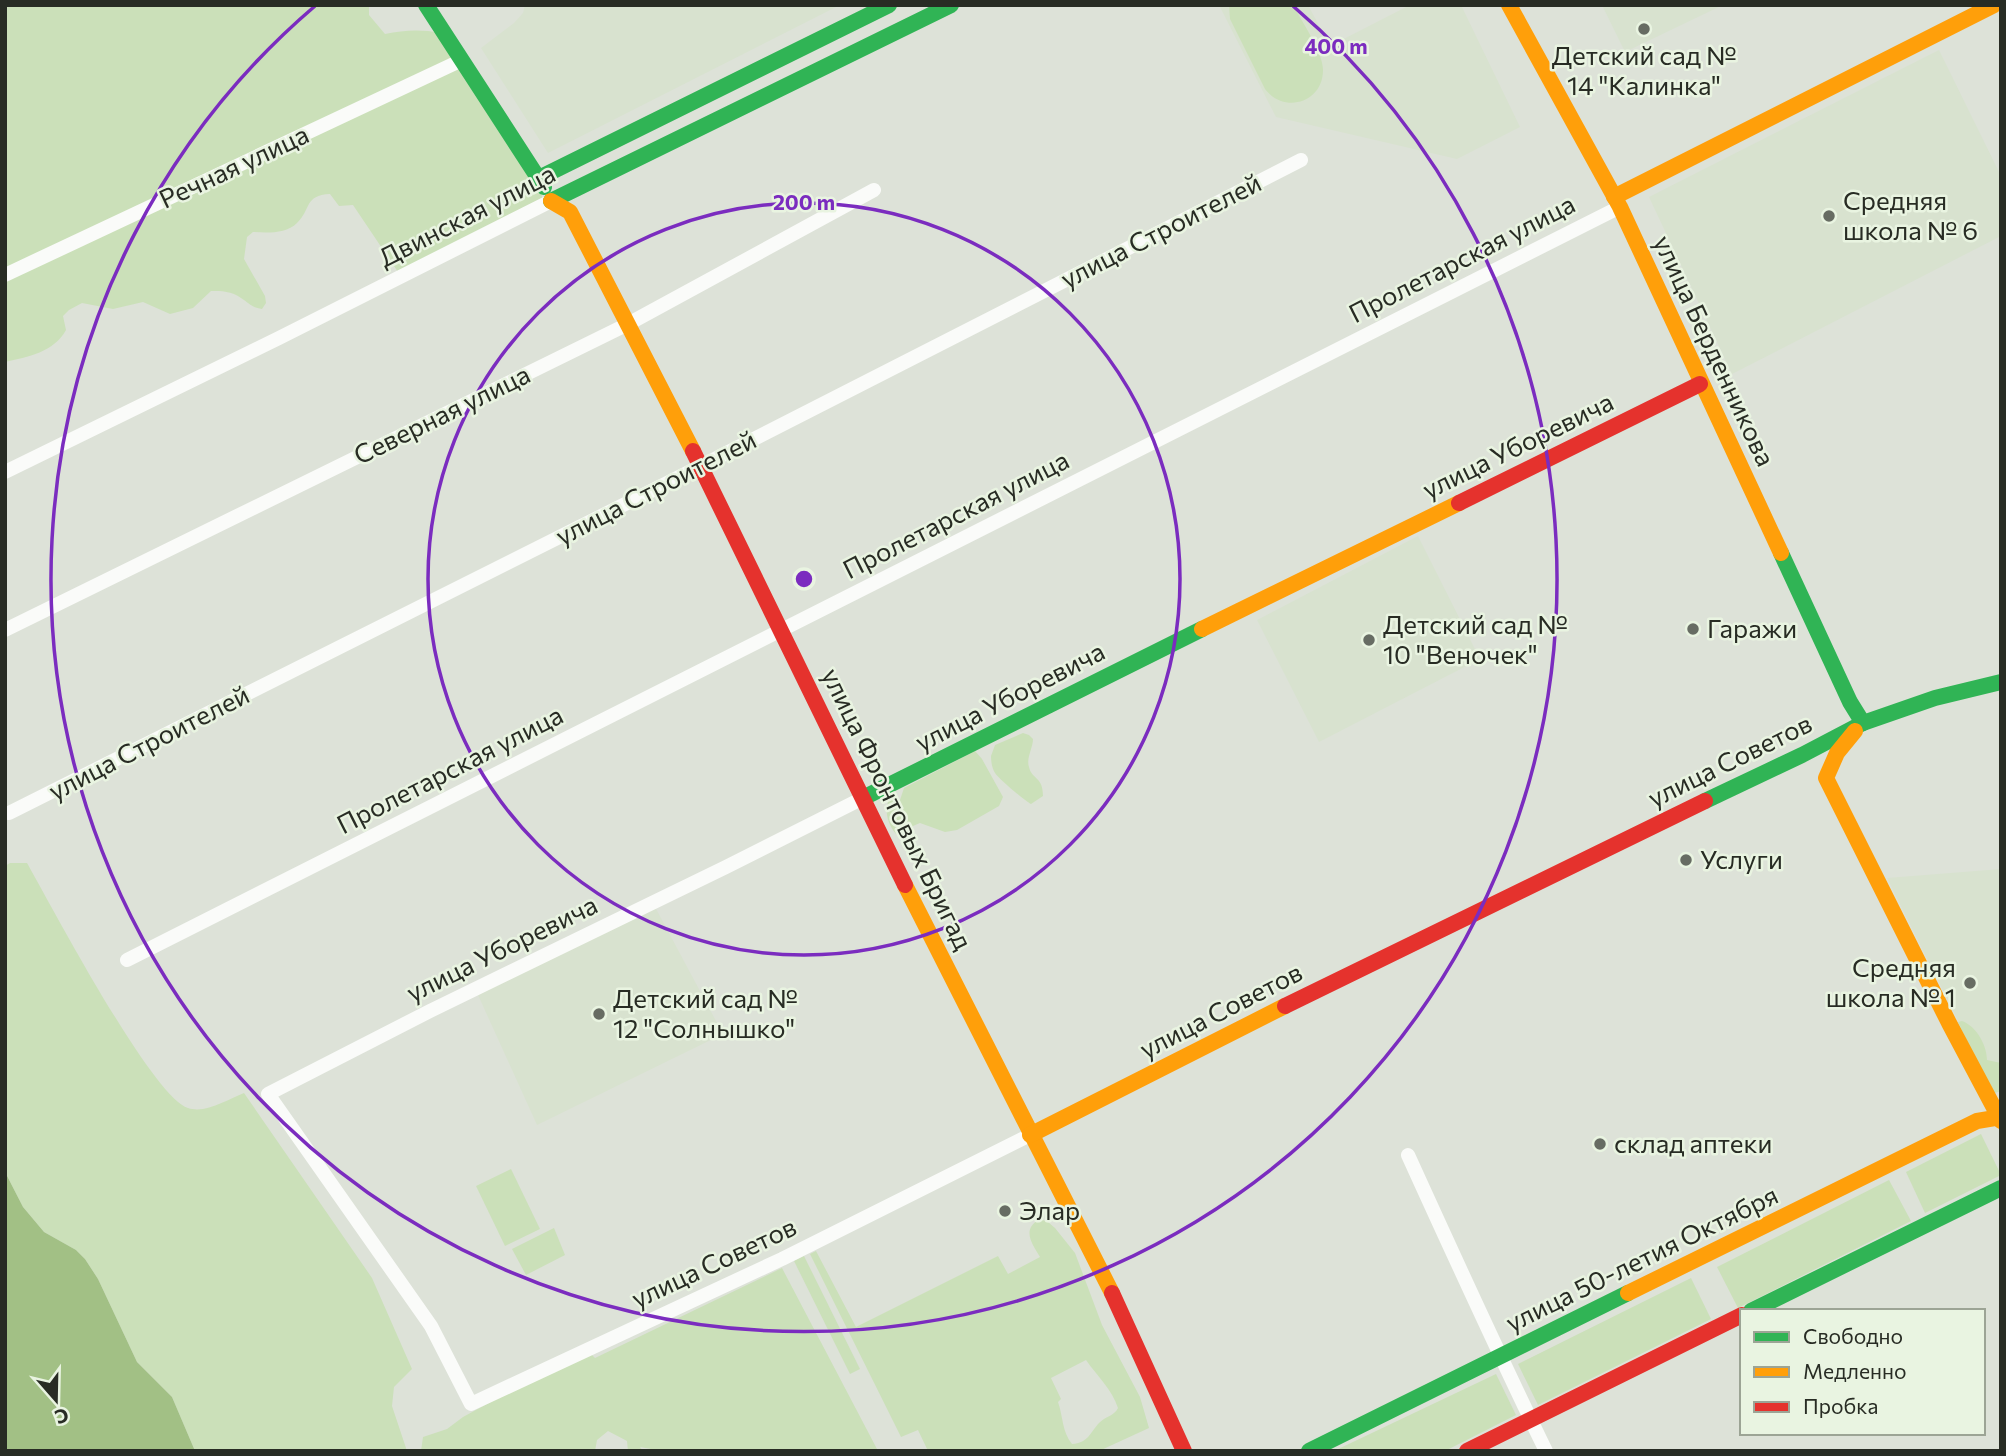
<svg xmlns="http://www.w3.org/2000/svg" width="2006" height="1456" font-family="Commissioner,sans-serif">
<rect width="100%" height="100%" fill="#dde2d8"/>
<g fill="#d8e2cf">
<polygon points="525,5 840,5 548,153 481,48 514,23 523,13"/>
<polygon points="1219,5 1308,5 1330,46 1410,5 1461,5 1520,127 1457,159 1276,117"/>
<polygon points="1602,5 1723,5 1625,52"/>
<polygon points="1939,50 2001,176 2001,236 1732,374 1649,197"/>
<polygon points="1418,536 1480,659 1319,742 1257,620"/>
<polygon points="2001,869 2001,1089 1992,1089 1887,878"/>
<polygon points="654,905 723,1034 537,1125 478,995"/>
</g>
<g fill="#cbe0b9" fill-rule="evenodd">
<path d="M5 5H369V15L385 34C404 30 421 29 441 33L541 187 542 198 398 272 353 205 339 206 330 194C304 195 311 210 297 223 286 234 267 233 253 232L247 237 244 259 265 296 266 303 262 309C252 308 249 303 241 298 232 291 221 291 211 291L193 308 170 314 143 302 113 309 82 303 69 310 63 316 66 330C54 352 28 357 5 362Z"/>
<path d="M1229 5H1293C1302 22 1323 52 1323 70 1323 103 1284 114 1265 89L1230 19Z"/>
<path d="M1023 733 1029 735 1033 739C1033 748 1026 758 1029 767 1032 780 1043 776 1043 796L1031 804C1026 802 999 779 995 773 992 768 991 762 991 756L995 745Z"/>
<path d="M975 751 982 759 1003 797 999 806 957 830 945 832 920 823 913 826V838L902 839C889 830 883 813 889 799L900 800 904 788Z"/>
<path d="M10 863H27C51 905 152 1097 188 1108 206 1114 228 1099 244 1093L372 1278 412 1369 394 1387 392 1406 407 1451H195L172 1397 137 1362 98 1279 85 1259 76 1250 44 1232 23 1207 5 1172V866Z"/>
<path d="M1962 1021C1976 1026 1987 1045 1987 1060L2001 1063V1091L1992 1094 1958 1022Z"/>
<polygon points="1981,1134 2001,1175 1925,1213 1906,1172"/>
<polygon points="511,1169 540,1229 505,1246 476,1186"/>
<polygon points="1889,1180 1911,1221 1738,1308 1717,1267"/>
<path d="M1040 1219 1048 1222 1055 1228 1075 1253 1102 1325 1140 1397 1149 1428 1099 1451H928L918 1430 901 1437 810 1254 816 1251 856 1327 998 1256 1008 1274 1040 1257C1032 1244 1021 1229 1040 1219ZM1086 1360C1097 1376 1112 1389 1118 1408 1114 1416 1106 1416 1099 1423 1090 1433 1088 1443 1072 1444 1062 1432 1063 1416 1058 1402L1061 1399 1051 1378Z"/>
<polygon points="554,1228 565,1255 526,1275 512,1249"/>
<polygon points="804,1256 860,1369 850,1374 794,1261"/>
<polygon points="782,1268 877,1449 873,1451 662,1451 640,1447 643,1451 628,1451 627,1441 608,1431 597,1440 595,1451 421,1451 423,1437 447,1429 463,1417 587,1350 595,1358"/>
<polygon points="1691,1278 1711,1319 1538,1405 1518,1364"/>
<polygon points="1496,1374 1516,1415 1445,1451 1334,1451"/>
</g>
<polygon fill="#a2c085" points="5,1172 23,1207 44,1232 76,1250 85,1259 98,1279 137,1362 172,1397 195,1451 5,1451"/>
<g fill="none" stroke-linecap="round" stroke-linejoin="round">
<g stroke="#fafbf9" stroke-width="14">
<polyline points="5,275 462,60"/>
<polyline points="5,472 279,338 551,201"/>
<polyline points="5,630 628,324 874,190"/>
<polyline points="865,797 726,867 430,1011 268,1094 431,1326 471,1404 782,1259 1030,1135"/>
<polyline points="9,813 701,466 1301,160"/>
<polyline points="127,960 1620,207"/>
<path d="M1408 1155C1453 1254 1498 1353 1546 1451"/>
</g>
<g stroke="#30b455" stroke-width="16">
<polyline points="426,5 544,187"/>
<polyline points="539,178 889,5"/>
<polyline points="551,201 951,5"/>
<polyline points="1781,553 1850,702 1863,723"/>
<polyline points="865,797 1202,629"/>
<polyline points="1705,801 1802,755 1863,723 1935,698 2001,682"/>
<polyline points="1751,1311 2001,1188"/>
<polyline points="1309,1451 1628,1293"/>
</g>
<g stroke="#ff9f0a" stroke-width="16">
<polyline points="1509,5 1620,207 1781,553"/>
<polyline points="1614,197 1994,5"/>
<polyline points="551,201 570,212 693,451"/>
<polyline points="1202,629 1459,503"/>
<polyline points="1855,731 1837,753 1826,778 1949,1023 2001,1121"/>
<polyline points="905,885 1112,1293"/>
<polyline points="1030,1135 1285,1006"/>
<polyline points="1628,1293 1977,1121 2001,1117"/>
</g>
<g stroke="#e5322d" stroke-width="16">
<polyline points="693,451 905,885"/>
<polyline points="1459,503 1700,384"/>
<polyline points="1285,1006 1705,801"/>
<polyline points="1112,1293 1184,1451"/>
<polyline points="1467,1451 1742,1315"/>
</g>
</g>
<g fill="none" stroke="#7b2cbf" stroke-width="3.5">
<circle cx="804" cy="579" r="376"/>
<path d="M1293 6A753 753 0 1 1 315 6"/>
</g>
<g fill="#676c63" stroke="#e9f4e1" stroke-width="2.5">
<circle cx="1644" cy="29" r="7"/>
<circle cx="1829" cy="216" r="7"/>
<circle cx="1693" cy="629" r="7"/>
<circle cx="1369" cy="640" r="7"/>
<circle cx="1686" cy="860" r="7"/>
<circle cx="1970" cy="983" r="7"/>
<circle cx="599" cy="1014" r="7"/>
<circle cx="1600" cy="1144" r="7"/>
<circle cx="1005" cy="1211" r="7"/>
</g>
<g text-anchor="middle" stroke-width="5" stroke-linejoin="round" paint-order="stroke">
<g font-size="26" fill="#282c24" stroke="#e9f4e1" text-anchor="start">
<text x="1644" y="65" text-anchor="middle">Детский сад №<tspan x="1644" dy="30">14 "Калинка"</tspan></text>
<text x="1843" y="210">Средняя<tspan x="1843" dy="30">школа № 6</tspan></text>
<text x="1383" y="634">Детский сад №<tspan x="1383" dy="30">10 "Веночек"</tspan></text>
<text x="1707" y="638">Гаражи</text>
<text x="1700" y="869">Услуги</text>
<text x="1956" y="977" text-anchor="end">Средняя<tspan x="1956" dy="30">школа № 1</tspan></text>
<text x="613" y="1008">Детский сад №<tspan x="613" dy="30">12 "Солнышко"</tspan></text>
<text x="1614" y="1153">склад аптеки</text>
<text x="1019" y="1220">Элар</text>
</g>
<g font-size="26" fill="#282c24" stroke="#e9f4e1">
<text transform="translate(234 167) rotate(-25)" y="9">Речная улица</text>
<text transform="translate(467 216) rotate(-27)" y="9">Двинская улица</text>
<text transform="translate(1161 231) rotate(-27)" y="9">улица Строителей</text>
<text transform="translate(1462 259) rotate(-27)" y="9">Пролетарская улица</text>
<text transform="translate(1714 351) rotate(65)" y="9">улица Берденникова</text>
<text transform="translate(442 415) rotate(-26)" y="9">Северная улица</text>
<text transform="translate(1518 446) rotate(-26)" y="9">улица Уборевича</text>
<text transform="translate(656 488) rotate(-27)" y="9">улица Строителей</text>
<text transform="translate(956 515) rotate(-27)" y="9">Пролетарская улица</text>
<text transform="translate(1010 697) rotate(-27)" y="9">улица Уборевича</text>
<text transform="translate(149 743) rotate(-27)" y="9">улица Строителей</text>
<text transform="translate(1730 761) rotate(-26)" y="9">улица Советов</text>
<text transform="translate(450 770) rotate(-27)" y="9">Пролетарская улица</text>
<text transform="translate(897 809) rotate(64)" y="9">улица Фронтовых Бригад</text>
<text transform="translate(502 949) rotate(-26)" y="9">улица Уборевича</text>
<text transform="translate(1221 1011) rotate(-27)" y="9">улица Советов</text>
<text transform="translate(1642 1259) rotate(-26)" y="9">улица 50-летия Октября</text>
<text transform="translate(714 1263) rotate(-25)" y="9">улица Советов</text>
</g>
</g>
<circle cx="804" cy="579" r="10" fill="#7b2cbf" stroke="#e9f4e1" stroke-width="3.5"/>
<g font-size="21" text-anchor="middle" font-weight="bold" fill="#7b2cbf" stroke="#e9f4e1" stroke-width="5" stroke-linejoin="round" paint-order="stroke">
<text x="1336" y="54">400 m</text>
<text x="804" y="210">200 m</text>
</g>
<rect width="2006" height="1456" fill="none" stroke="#282c24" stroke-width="14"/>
<rect x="1740" y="1309" width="245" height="126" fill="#e9f4e1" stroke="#9ca495" stroke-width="2"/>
<rect x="1754" y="1332" width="35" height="10" fill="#30b455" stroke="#9ca495" stroke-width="2"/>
<text x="1803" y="1344" font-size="21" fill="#282c24">Свободно</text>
<rect x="1754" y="1367" width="35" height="10" fill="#ff9f0a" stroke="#9ca495" stroke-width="2"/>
<text x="1803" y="1379" font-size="21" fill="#282c24">Медленно</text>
<rect x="1754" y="1402" width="35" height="10" fill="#e5322d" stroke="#9ca495" stroke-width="2"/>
<text x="1803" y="1414" font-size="21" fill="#282c24">Пробка</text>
<g transform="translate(56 1400) rotate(160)" stroke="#e9f4e1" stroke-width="5" paint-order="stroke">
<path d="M0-5L12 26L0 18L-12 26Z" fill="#282c24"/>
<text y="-10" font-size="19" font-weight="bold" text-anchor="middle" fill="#282c24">С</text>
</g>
</svg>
